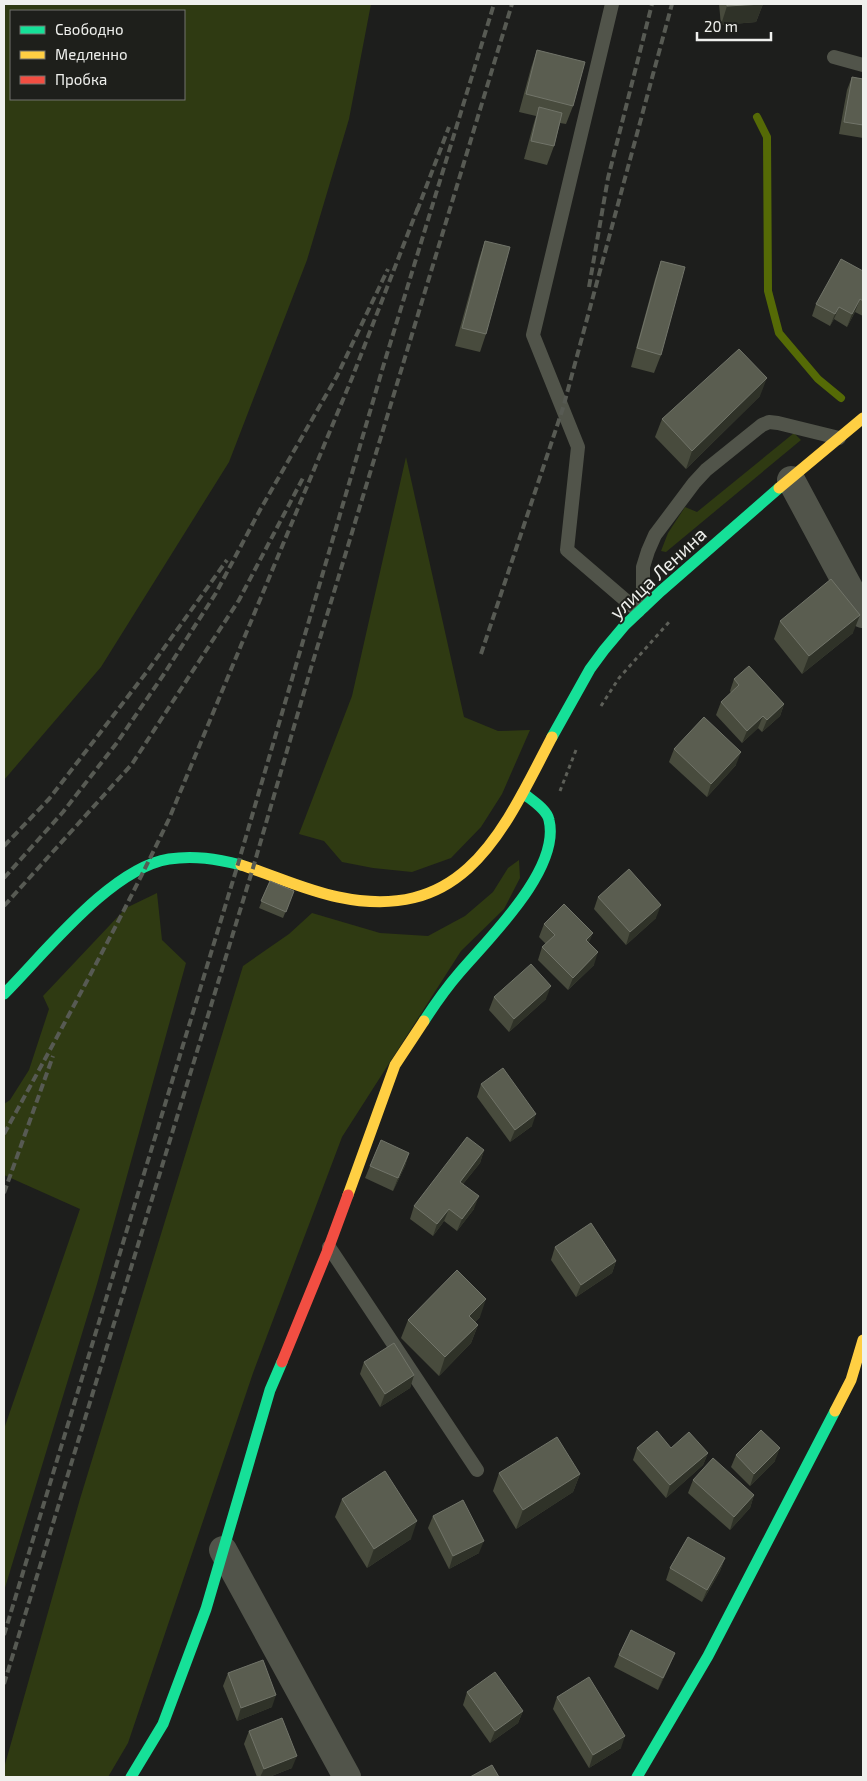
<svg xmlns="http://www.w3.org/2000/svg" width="867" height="1781" font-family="'Exo 2',sans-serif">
<rect width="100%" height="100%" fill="#1d1e1c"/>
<g fill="#2f3a12" fill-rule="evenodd">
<path d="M4 4H371L349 119 307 260 229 462 101 667 4 780ZM11 11H184V99H11Z"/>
<polygon points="794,433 801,440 666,552 661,551 668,533 685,507 697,512"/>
<polygon points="406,457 464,717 498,731 530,730 502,794 481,827 451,858 412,872 373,868 342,862 324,841 299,834 352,696"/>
<polygon points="519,860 520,878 504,909 461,951 342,1137 253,1373 128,1743 108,1777 4,1777 4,1768 80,1499 243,966 289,934 312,913 380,933 428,936 465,916 493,892 508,868"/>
<polygon points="157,893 162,940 186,963 97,1284 4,1591 4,1429 80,1209 4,1175 4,1104 10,1100 29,1070 49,1009 43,996 126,908"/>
</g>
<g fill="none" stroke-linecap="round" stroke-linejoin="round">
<polyline stroke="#556a06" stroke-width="8" points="757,117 767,137 768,291 779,333 818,379 841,398"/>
<g stroke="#5d5f58" stroke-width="3" stroke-dasharray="4 4" stroke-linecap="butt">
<polyline points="601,706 619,678 671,620"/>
<polyline points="560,791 576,750"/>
</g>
<g stroke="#51544a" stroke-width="14">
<polyline points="612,4 533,335 578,447 567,550 638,611"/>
<polyline points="834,57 863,65"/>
<polyline points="643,606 643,567 648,551 655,535 694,483 706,470 762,425 769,422 778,423 839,438"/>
<polyline points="329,1247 477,1470"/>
</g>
<g stroke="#51544a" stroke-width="28">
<polyline points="791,480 863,614"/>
<polyline points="223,1550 347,1777"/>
</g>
<g stroke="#16e098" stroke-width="11">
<polyline points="552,737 590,669 604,650 625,625 661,591 779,488"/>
<path d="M4 994C45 953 111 868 169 859 194 855 217 859 241 865"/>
<path d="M424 1021C435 1004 447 987 460 972 489 938 561 869 549 820 547 809 531 800 523 793"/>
<polyline points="131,1777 163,1724 206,1609 270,1390 282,1362"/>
<polyline points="637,1777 708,1656 835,1411"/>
</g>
<g stroke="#ffcf43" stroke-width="11">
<polyline points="779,488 863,418"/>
<path d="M241 865C273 875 304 890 338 897 465 924 503 831 552 737"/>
<polyline points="348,1195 395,1065 424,1021"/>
<polyline points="835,1411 851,1380 863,1340"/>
</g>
<polyline stroke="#f24e42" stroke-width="11" points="282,1362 327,1252 348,1195"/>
<g stroke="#575a53" stroke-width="4" stroke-dasharray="8 4" stroke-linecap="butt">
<polyline points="417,211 449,127"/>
<polyline points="589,287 608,178 652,4"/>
<polyline points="481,654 563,408 672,4"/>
<polyline points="4,846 49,799 103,729 149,669 227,560"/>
<polyline points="4,878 63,812 116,744 164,674 216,593 260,510 337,376 388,269"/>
<polyline points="4,906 132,764 239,600 303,478"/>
<path d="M4 1134C61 1030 118 926 169 819L352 378 419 205"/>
<polyline points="4,1193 53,1056"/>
<polyline points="4,1635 238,864 383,367 494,4"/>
<polyline points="4,1684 253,868 311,668 512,4"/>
</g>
</g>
<g fill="#484b3d">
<polygon points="719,4 763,4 756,22 721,25"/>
<polygon points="537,50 573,106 566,124 560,123 554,146 547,165 524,159 533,126 536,116 519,112 531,68"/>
<polygon points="852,77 863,79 863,138 839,134 847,90"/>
<polygon points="485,241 486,334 480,352 455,346 479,259"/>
<polygon points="661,261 661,355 654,373 631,367 655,279"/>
<polygon points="863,271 863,316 855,312 847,327 834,319 830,326 812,316 816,304"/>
<polygon points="760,396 686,469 655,437 662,419"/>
<polygon points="780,621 853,633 802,674 774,639"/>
<polygon points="734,679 784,704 780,716 762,732 758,728 742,743 716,715 721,702 731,693 730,691"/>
<polygon points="674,749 736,765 707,797 669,762"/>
<polygon points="270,881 294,891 283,918 259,908"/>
<polygon points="598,897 656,918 626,945 594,909"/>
<polygon points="544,924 589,943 594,965 568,990 538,960 542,947 546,944 539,937"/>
<polygon points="494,997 546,999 509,1032 489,1010"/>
<polygon points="481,1084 532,1126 510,1142 477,1097"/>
<polygon points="484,1150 480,1163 463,1184 474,1209 457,1231 444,1221 433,1236 410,1219 414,1206"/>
<polygon points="409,1153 405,1166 393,1191 365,1178 370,1166"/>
<polygon points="555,1247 616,1261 612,1273 576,1297 551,1260"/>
<polygon points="480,1317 475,1322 478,1325 471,1343 439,1376 401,1338 408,1320"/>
<polygon points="364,1362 414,1375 410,1388 380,1407 360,1374"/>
<polygon points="637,1448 671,1448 708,1453 703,1465 666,1498 633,1460"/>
<polygon points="736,1455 775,1461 750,1486 731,1467"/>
<polygon points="499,1473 580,1474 573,1492 516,1529 493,1491"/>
<polygon points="693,1480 754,1495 750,1508 730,1530 688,1493"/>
<polygon points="342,1499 411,1539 367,1568 335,1517"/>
<polygon points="433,1516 479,1553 449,1569 428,1528"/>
<polygon points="725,1558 720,1571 702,1602 666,1580 670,1568"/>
<polygon points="675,1653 670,1665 658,1690 614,1667 619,1655"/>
<polygon points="228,1673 272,1707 237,1721 223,1686"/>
<polygon points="467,1692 523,1711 518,1723 490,1743 463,1705"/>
<polygon points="557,1697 621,1748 589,1768 553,1709"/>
<polygon points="249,1731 292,1768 269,1777 257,1777 244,1744"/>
</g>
<g fill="#2f3228">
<polygon points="763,4 756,22 721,25 727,6"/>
<polygon points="860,299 855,312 847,327 852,314"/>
<polygon points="839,307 834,319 830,326 835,314"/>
<polygon points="767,378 760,396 686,469 692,451"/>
<polygon points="860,615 853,633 802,674 809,656"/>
<polygon points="784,704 780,716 762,732 767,720"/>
<polygon points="763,716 758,728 742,743 747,731"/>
<polygon points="741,752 736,765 707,797 711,784"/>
<polygon points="661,905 656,918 626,945 630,932"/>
<polygon points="593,933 588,945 586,940"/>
<polygon points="598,952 594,965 568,990 573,978"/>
<polygon points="551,986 546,999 509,1032 514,1019"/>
<polygon points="536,1114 532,1126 510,1142 515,1130"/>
<polygon points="484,1150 480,1163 455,1194 460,1182"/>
<polygon points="409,1153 405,1166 393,1191 398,1178"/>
<polygon points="479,1196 474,1209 457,1231 462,1219"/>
<polygon points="449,1209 444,1221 433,1236 437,1224"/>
<polygon points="616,1261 612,1273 576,1297 581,1285"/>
<polygon points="486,1299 480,1317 462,1334 469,1316"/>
<polygon points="478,1325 471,1343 439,1376 445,1357"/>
<polygon points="414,1375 410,1388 380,1407 385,1394"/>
<polygon points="780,1448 775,1461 750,1486 754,1474"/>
<polygon points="708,1453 703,1465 666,1498 670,1485"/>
<polygon points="580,1474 573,1492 516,1529 523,1510"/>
<polygon points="754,1495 750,1508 730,1530 734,1517"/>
<polygon points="417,1521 411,1539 367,1568 374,1549"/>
<polygon points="484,1541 479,1553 449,1569 453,1556"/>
<polygon points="725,1558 720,1571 702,1602 707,1590"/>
<polygon points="675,1653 670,1665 658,1690 663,1678"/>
<polygon points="276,1695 272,1707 237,1721 241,1708"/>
<polygon points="523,1711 518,1723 490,1743 495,1731"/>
<polygon points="625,1736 621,1748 589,1768 593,1755"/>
<polygon points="297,1756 292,1768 269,1777 260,1777 264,1769"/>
</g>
<g fill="#5a5d50" stroke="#717469">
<polygon points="727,4 763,4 727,6"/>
<polygon points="537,50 585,62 573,106 526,94"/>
<polygon points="852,77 863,79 863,125 844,122"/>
<polygon points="539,107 562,113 554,146 531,141"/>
<polygon points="485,241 510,247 486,334 462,328"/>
<polygon points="841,259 863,271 863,301 860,299 852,314 839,307 835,314 816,304"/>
<polygon points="661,261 685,267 661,355 637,348"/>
<polygon points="739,349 767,378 692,451 662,419"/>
<polygon points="831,579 860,615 809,656 780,621"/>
<polygon points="749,666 784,704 767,720 763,716 747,731 721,702 739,685 734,679"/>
<polygon points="704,717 741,752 711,784 674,749"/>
<polygon points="629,869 661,905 630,932 598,897"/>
<polygon points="270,881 294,891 286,912 261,901"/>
<polygon points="564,904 593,933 586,940 598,952 573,978 542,947 555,935 544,924"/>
<polygon points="531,964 551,986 514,1019 494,997"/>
<polygon points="503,1068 536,1114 515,1130 481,1084"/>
<polygon points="467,1137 484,1150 460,1182 479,1196 462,1219 449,1209 437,1224 414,1206"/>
<polygon points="381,1140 409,1153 398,1178 370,1166"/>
<polygon points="591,1223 616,1261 581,1285 555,1247"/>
<polygon points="457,1270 486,1299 469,1316 478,1325 445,1357 408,1320"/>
<polygon points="394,1343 414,1375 385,1394 364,1362"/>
<polygon points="761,1430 780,1448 754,1474 736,1455"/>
<polygon points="657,1431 671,1448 689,1432 708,1453 670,1485 637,1448"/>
<polygon points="557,1437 580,1474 523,1510 499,1473"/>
<polygon points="713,1458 754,1495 734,1517 693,1480"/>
<polygon points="385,1471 417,1521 374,1549 342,1499"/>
<polygon points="463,1500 484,1541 453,1556 433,1516"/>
<polygon points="688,1537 725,1558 707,1590 670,1568"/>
<polygon points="631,1630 675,1653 663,1678 619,1655"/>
<polygon points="263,1660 276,1695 241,1708 228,1673"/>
<polygon points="495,1672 523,1711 495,1731 467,1692"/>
<polygon points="589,1677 625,1736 593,1755 557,1697"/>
<polygon points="282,1718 297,1756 264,1769 249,1731"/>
<polygon points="492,1765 499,1777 470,1777"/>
</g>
<g text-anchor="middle" stroke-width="4" stroke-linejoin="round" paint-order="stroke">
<g font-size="19" fill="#eff0ed" stroke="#1e1f1b">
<text transform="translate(658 573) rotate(-43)" y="7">улица Ленина</text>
</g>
</g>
<rect width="867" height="1781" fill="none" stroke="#eff0ed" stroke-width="10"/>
<rect x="10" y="10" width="175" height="90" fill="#1e1f1b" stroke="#72736f"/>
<rect x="20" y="26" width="25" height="8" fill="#16e098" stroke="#72736f"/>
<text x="55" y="35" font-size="15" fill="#eff0ed">Свободно</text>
<rect x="20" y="51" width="25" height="8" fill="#ffcf43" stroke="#72736f"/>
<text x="55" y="60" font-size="15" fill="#eff0ed">Медленно</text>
<rect x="20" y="76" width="25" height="8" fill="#f24e42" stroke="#72736f"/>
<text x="55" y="85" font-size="15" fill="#eff0ed">Пробка</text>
<path d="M697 32v8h74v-8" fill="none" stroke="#eff0ed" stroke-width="2.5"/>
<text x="704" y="32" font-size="15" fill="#eff0ed" stroke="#1e1f1b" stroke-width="4" paint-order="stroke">20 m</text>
</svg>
